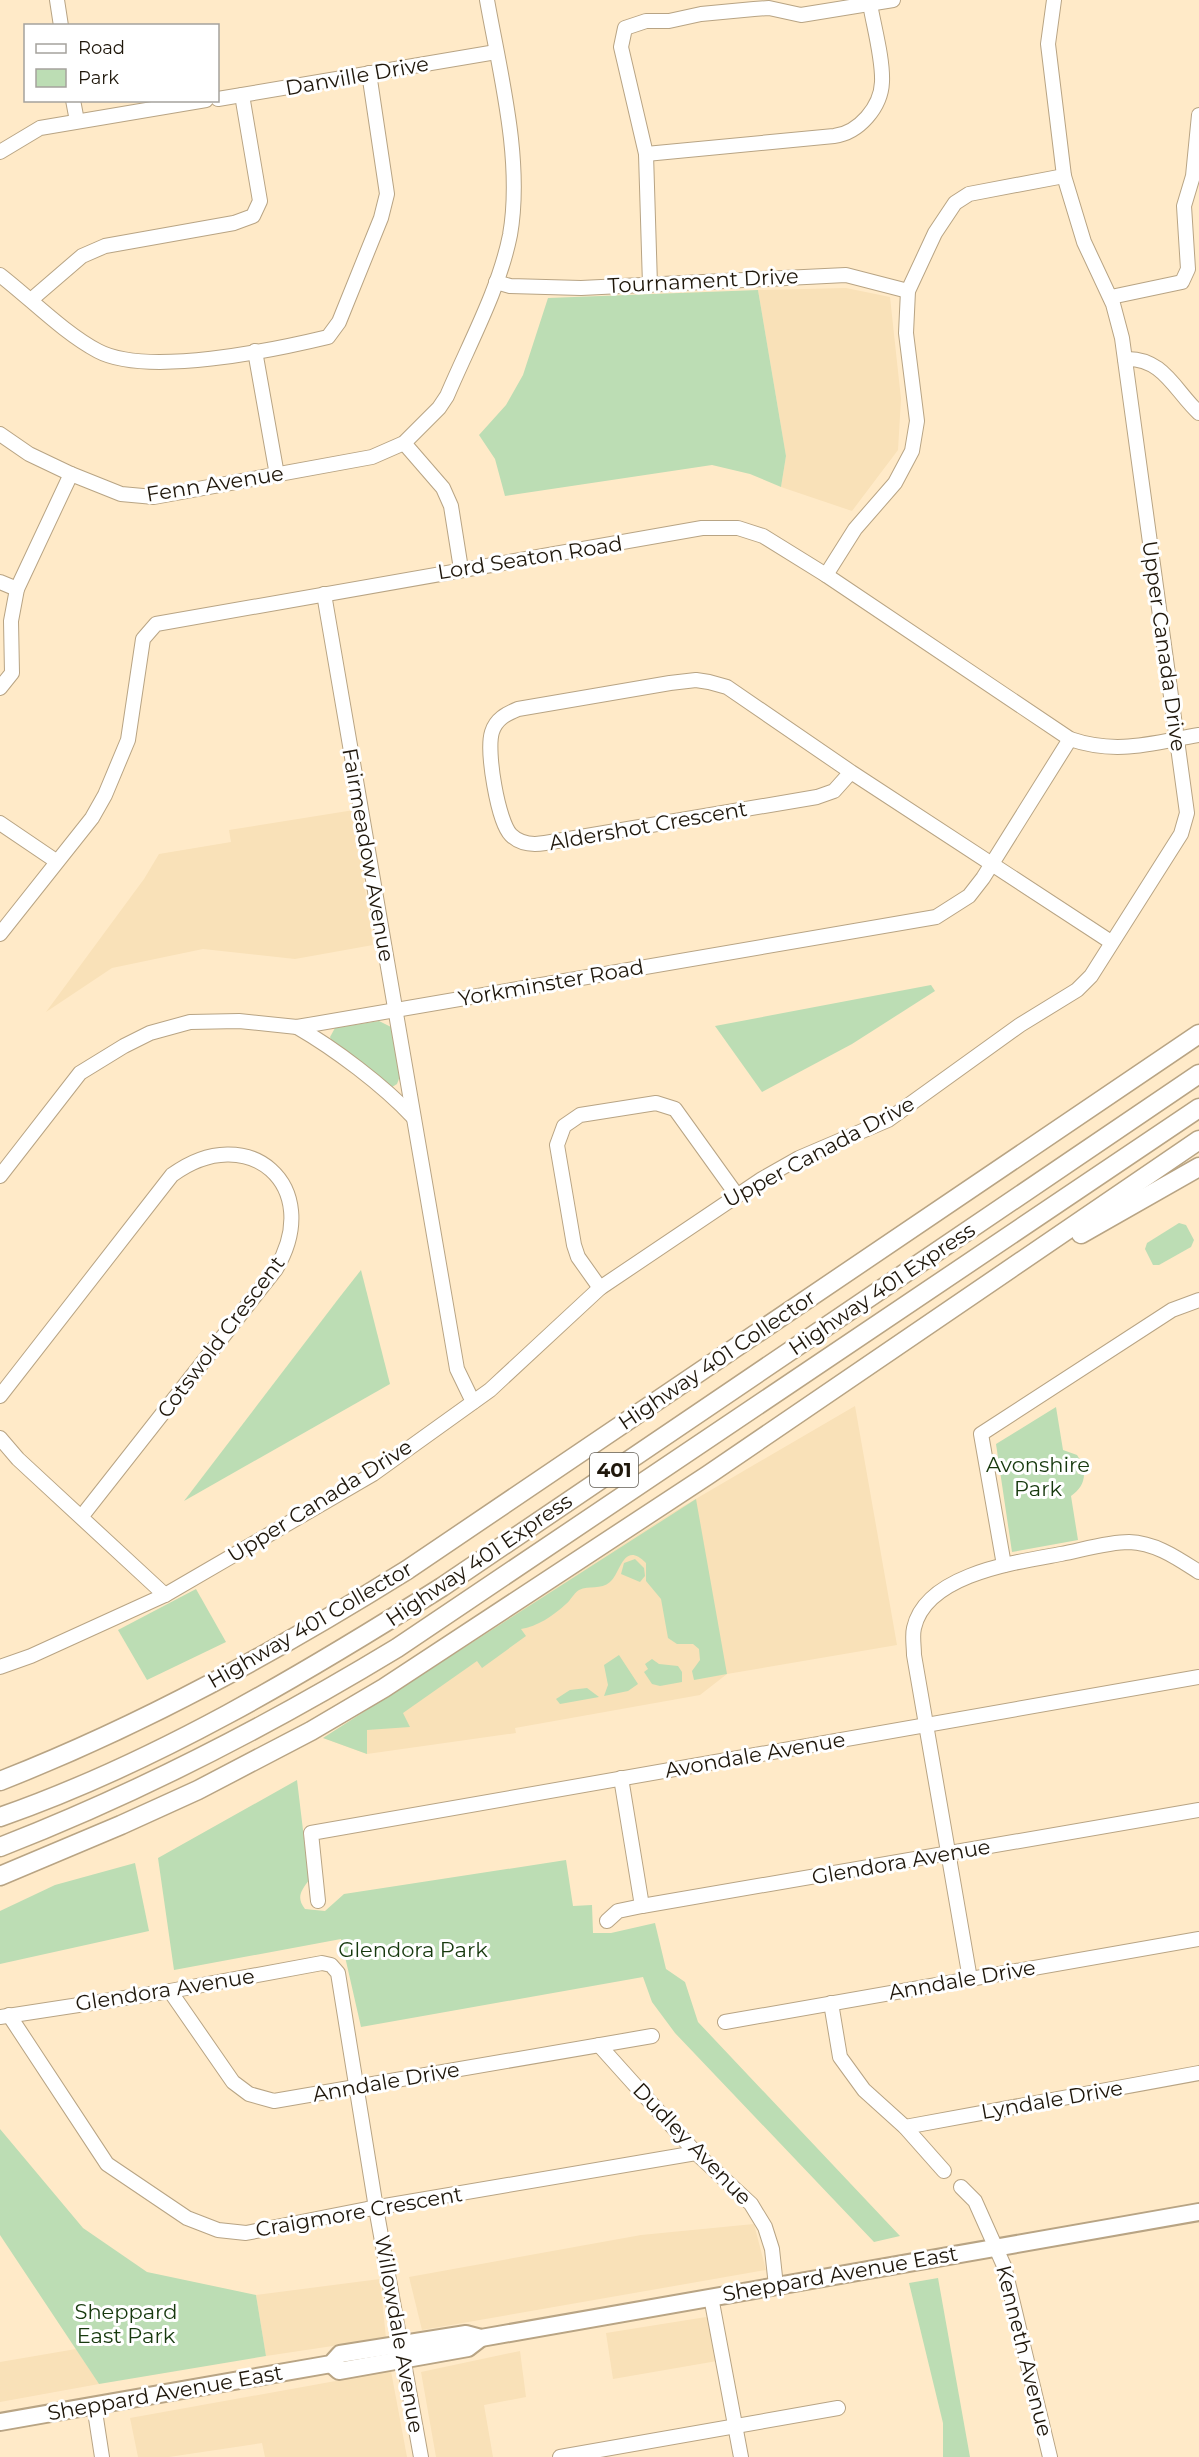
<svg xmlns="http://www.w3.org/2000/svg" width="1199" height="2457" font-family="Montserrat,sans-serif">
<rect width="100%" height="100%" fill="#ffeac8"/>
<g fill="#f9e1b8">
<polygon points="846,288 890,297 901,399 898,450 852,511 781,487 786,456 758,290"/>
<polygon points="354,810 373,945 295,959 203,949 112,968 46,1012 144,879 159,854 231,842 229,830"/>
<polygon points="855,1406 897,1645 727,1674 700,1695 515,1728 516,1733 367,1754 323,1738 670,1514"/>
<polygon points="754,2224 766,2270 422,2330 409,2277 641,2235"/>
<polygon points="380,2279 386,2338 266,2356 256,2295"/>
<polygon points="706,2317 709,2320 717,2361 613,2379 606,2333"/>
<polygon points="76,2349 99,2384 0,2402 0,2362"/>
<polygon points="520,2351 526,2397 484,2405 493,2457 436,2457 421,2372"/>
<polygon points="391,2371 407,2457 265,2457 262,2443 169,2457 138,2457 130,2418"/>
</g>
<g fill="#bcddb4">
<polygon points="758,290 786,456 781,487 750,474 712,465 505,496 495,459 479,435 506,405 523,375 548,298"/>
<polygon points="931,985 935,991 852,1044 762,1092 715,1026"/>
<polygon points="379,1021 391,1027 400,1076 397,1084 392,1087 382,1083 332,1042 330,1037 335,1028"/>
<polygon points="1179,1223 1186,1225 1194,1240 1191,1247 1159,1265 1153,1265 1145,1249 1147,1243"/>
<polygon points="361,1270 390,1384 184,1501 339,1298"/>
<path d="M1056 1407 1063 1450 1077 1455 1084 1466 1076 1468 1078 1474H1084C1084 1484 1079 1490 1071 1496L1078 1540 1012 1552 996 1444Z"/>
<path d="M696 1499 727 1674 694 1680 692 1671 700 1660 699 1649 693 1644H677L668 1638 661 1599 646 1581V1563C623 1540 621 1573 610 1582 601 1590 589 1585 579 1590 573 1594 571 1600 566 1604 554 1615 537 1627 521 1629L526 1636 482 1668 477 1661 403 1713 410 1727 367 1730V1754L323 1738Z"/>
<polygon points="635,1559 644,1568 645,1576 640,1582 621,1574 624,1563"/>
<polygon points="196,1589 226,1642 147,1680 118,1630"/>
<polygon points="619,1655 638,1684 628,1691 604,1696 608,1685 604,1665"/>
<polygon points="652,1659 659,1664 678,1666 682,1672 682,1682 660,1686 652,1684 644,1672 648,1669 645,1664"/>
<polygon points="587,1688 599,1697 560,1704 556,1699 570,1690"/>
<path d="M297 1780 309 1880C301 1891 296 1897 305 1909L325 1911 344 1894 566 1860 573 1906 592 1905 593 1933H611L655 1923 666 1969 685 1982 698 2022 900 2236 874 2242 675 2033 652 2002 643 1977 361 2027 341 1939 174 1970 158 1858Z"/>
<polygon points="135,1863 149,1931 0,1964 0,1911 55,1885"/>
<polygon points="0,2129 83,2228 147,2272 256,2295 266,2356 99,2384 0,2235"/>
<polygon points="938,2278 970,2457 943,2457 943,2423 909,2283"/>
</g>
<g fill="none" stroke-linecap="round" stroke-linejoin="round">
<defs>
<g id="minor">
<polyline points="57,0 61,26"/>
<polyline points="218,99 496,52"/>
<polyline points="73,100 77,121"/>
<polyline points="0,152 40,128 206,100"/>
<path d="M646 154 834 136C859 133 881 107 882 82 883 59 874 27 870 4"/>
<path d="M0 275C31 299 64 333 98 351 147 377 274 350 328 337L339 322 381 218 387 194 369 73"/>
<polyline points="496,282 510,286 581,288 846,275 908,291"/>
<polyline points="650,285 646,154 621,47 625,28 646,21 669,21 701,14 754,9 769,8 801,15 893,0"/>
<polyline points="1111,297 1182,282 1188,269 1184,206 1193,176 1199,115"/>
<polyline points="32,299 82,256 105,246 234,223 253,216 260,201 242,95"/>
<polyline points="255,351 277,475"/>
<path d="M1125 359C1163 357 1175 391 1199 413"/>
<path d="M0 434 29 454 71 474 121 494 154 497 372 457 404 443 439 408 447 396C469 344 499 290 510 235 523 161 500 73 487 0"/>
<polyline points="404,443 443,488 451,506 461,569"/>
<polyline points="826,575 855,529 895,483 912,451 917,421 906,333 908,291 935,233 955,203 969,194 1064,176"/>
<polyline points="0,582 17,589"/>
<polyline points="324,594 457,1369 473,1402"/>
<polyline points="0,688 12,673 11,621 17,589 71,474"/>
<path d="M851 772 727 687 709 682 696 680 670 683 518 709C506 714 496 719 492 732 486 751 498 822 511 835 520 844 533 845 545 843L817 797 834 791 851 772 1111 942"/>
<polyline points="0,823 56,861"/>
<path d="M0 934 92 818 105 795 128 740 143 639 156 624 702 528H738L763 536 826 575 1070 739C1117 755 1152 743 1199 735"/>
<path d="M297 1027C335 1049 383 1085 413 1117"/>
<polyline points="0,1176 80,1073 124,1046 150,1033 190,1022 239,1021 297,1027 936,917 969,896 983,878 1070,739"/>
<polyline points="600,1288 578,1257 574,1245 557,1145 564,1126 580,1115 656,1103 675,1109 736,1194"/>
<path d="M0 1396 172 1175C248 1119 325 1186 276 1269L82 1516"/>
<polyline points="0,1438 18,1459 165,1595"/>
<polyline points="1004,1565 981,1434 1172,1310 1199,1300"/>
<polyline points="0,1667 31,1656 165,1595 373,1474 490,1390 600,1288 762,1179 799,1158 888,1120 1020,1025 1077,990 1091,976 1181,834 1187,813 1122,338 1113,304 1084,242 1064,176 1048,44 1054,0"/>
<polyline points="621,1778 642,1906"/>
<polyline points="318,1901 311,1833 1199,1677"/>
<polyline points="607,1921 618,1911 642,1906 1199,1810"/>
<path d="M970 1979 914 1655C914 1646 912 1636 914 1628 926 1574 1017 1562 1061 1554 1082 1550 1108 1542 1129 1542 1156 1543 1177 1558 1199 1572"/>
<polyline points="170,1991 233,2082 249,2094 274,2101 652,2036"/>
<polyline points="831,2003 840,2057 864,2090 905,2127 944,2171"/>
<polyline points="9,2015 107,2164 187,2218 218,2230 246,2233 367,2209 696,2153"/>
<polyline points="0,2017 170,1991 322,1963 331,1965 338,1973 376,2208 421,2457"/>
<polyline points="725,2022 1199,1939"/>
<polyline points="599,2045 696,2153 751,2204 765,2227 772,2249 776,2286"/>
<polyline points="905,2127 1199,2073"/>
<polyline points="961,2187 975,2201 1004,2266 1050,2457"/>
<polyline points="711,2297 741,2457"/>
<polyline points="94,2405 102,2457"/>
<polyline points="560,2457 838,2408"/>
</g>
<g id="major">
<polyline points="331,2364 339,2371 468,2348 481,2338"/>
<polyline points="0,2422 331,2364 340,2354 466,2334 481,2338 1199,2212"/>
</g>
<g id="highway">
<polyline points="1081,1234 1199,1167"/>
<path d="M0 1781C143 1725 277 1651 407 1570L1199 1034"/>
<path d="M0 1817C155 1763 304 1674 442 1587L1199 1074"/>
<path d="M0 1847C139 1793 270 1725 397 1648L1199 1108"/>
<polyline points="0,1876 121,1825 198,1790 311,1731 384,1688 708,1475 1199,1140"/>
</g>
</defs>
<use href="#minor" stroke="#b8a484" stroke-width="16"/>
<use href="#major" stroke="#b8a484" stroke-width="20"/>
<use href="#highway" stroke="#b8a484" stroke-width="21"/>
<use href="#minor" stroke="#fff" stroke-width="14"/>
<use href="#major" stroke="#fff" stroke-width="16"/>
<use href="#highway" stroke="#fff" stroke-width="18"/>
</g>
<g text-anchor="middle" stroke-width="6" stroke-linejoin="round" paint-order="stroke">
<rect fill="#fff" stroke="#625d54" stroke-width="1.5" x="590" y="1453" width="48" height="34" rx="4.5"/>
<g font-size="20" font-weight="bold" fill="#1f170b">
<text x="614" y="1477">401</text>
</g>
<g font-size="21" fill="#1f170b" stroke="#fff">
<text transform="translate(357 76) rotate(-10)" y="7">Danville Drive</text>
<text transform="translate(703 281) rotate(-3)" y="7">Tournament Drive</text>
<text transform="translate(215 484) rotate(-9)" y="7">Fenn Avenue</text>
<text transform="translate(530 558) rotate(-9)" y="7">Lord Seaton Road</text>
<text transform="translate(1164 646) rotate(82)" y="7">Upper Canada Drive</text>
<text transform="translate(648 826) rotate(-10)" y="7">Aldershot Crescent</text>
<text transform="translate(368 855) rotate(80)" y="7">Fairmeadow Avenue</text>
<text transform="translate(551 983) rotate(-10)" y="7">Yorkminster Road</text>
<text transform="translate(819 1152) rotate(-28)" y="7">Upper Canada Drive</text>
<text transform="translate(882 1289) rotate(-34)" y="7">Highway 401 Express</text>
<text transform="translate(221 1337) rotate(-53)" y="7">Cotswold Crescent</text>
<text transform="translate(717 1360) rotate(-34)" y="7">Highway 401 Collector</text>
<text transform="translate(320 1501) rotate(-32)" y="7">Upper Canada Drive</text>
<text transform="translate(479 1560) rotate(-34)" y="7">Highway 401 Express</text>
<text transform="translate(310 1625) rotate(-30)" y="7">Highway 401 Collector</text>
<text transform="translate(755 1755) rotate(-10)" y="7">Avondale Avenue</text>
<text transform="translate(901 1862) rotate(-10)" y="7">Glendora Avenue</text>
<text transform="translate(962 1980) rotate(-10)" y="7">Anndale Drive</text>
<text transform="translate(165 1990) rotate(-9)" y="7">Glendora Avenue</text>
<text transform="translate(386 2082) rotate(-10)" y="7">Anndale Drive</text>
<text transform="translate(1052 2100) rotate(-10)" y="7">Lyndale Drive</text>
<text transform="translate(692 2144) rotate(46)" y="7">Dudley Avenue</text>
<text transform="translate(359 2212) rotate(-10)" y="7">Craigmore Crescent</text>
<text transform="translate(840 2274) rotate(-10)" y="7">Sheppard Avenue East</text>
<text transform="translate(399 2334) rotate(80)" y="7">Willowdale Avenue</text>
<text transform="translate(1024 2351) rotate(76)" y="7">Kenneth Avenue</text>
<text transform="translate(165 2393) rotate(-10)" y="7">Sheppard Avenue East</text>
</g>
<g font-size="21" fill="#17390e" stroke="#fff">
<text x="1038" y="1472">Avonshire<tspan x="1038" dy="24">Park</tspan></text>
<text x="413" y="1957">Glendora Park</text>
<text x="126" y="2319">Sheppard<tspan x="126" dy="24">East Park</tspan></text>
</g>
</g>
<rect x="24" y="24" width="195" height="78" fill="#ffffff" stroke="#a5a29d" stroke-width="1.5"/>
<rect x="36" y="44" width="30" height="9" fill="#ffffff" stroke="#a5a29d" stroke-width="1.5"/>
<text x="78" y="54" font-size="18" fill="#1f170b">Road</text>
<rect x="36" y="69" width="30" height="18" fill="#bcddb4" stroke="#a5a29d" stroke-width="1.5"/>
<text x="78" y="84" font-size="18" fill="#1f170b">Park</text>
</svg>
